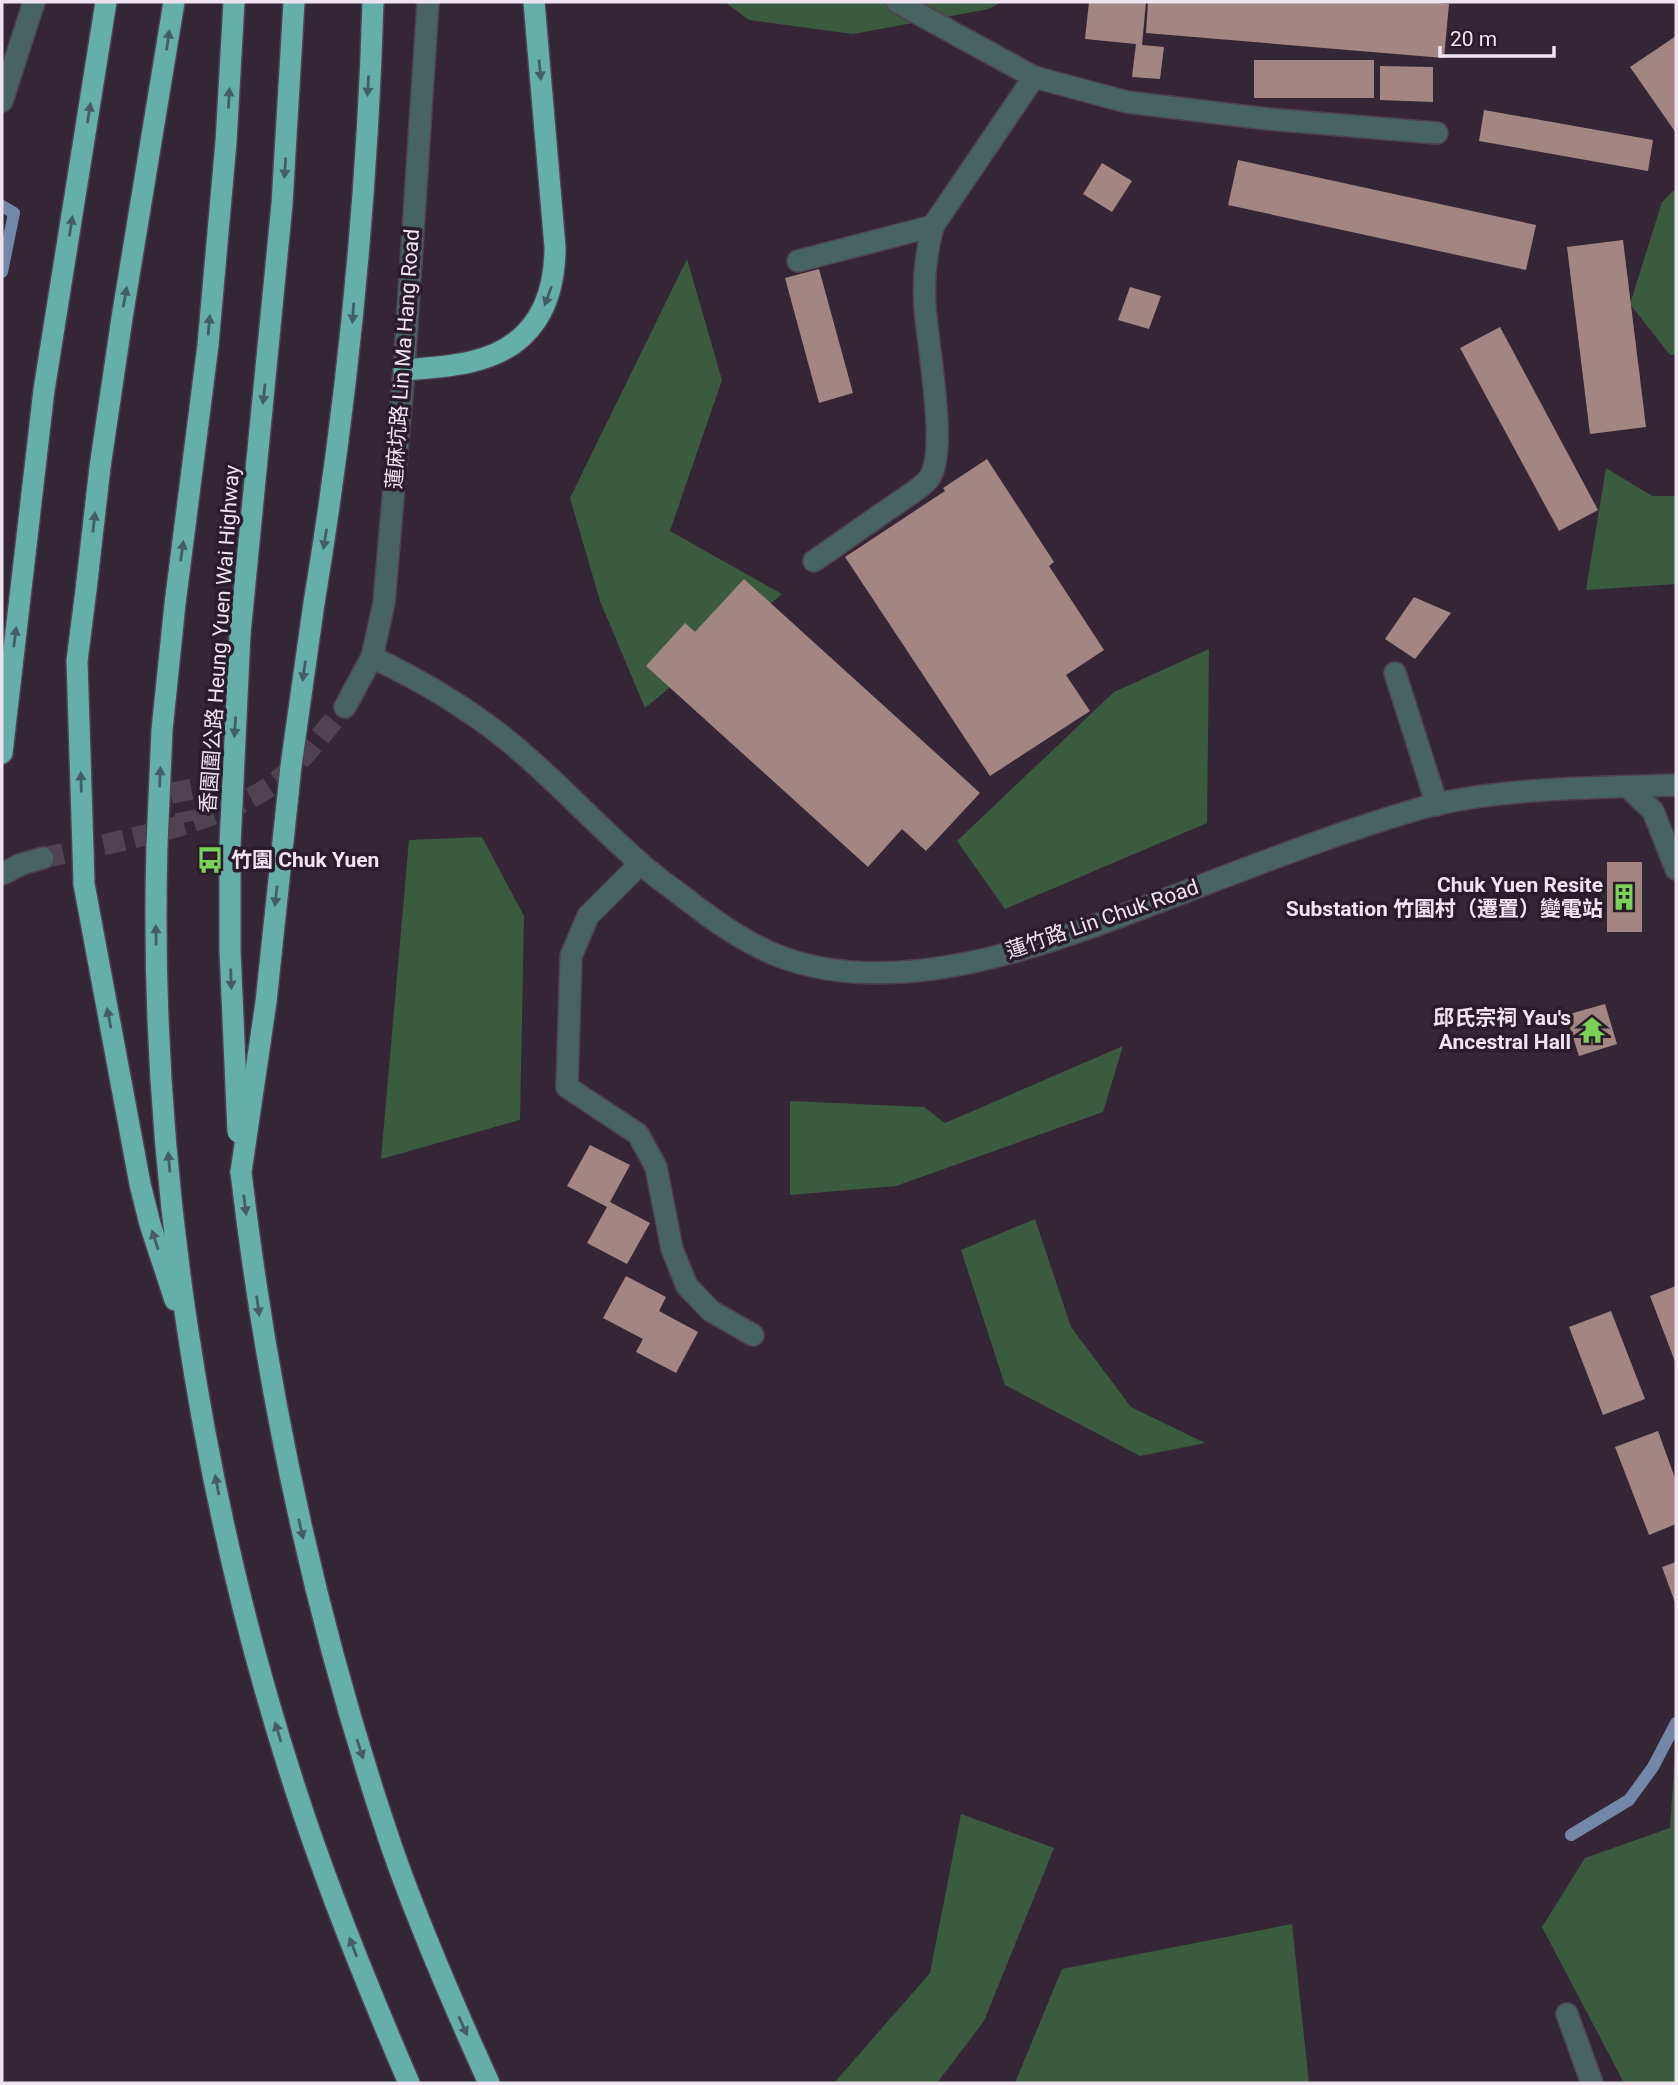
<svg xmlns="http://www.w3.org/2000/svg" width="1678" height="2085" font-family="Roboto,'Noto Sans SC',sans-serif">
<rect width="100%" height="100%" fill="#352636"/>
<g fill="#3b5b40">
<polygon points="725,2 1001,2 989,9 853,34 749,20"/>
<polygon points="1676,188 1676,355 1670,355 1630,304 1662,202"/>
<polygon points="687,259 722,380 670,531 782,594 645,708 600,601 570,498"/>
<polygon points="1606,468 1652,496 1676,496 1676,584 1586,590"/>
<polygon points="1209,649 1207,823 1005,909 957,841 1114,692"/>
<polygon points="482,837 524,916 520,1120 381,1159 409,840"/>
<polygon points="1123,1046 1103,1112 896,1186 790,1195 790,1101 924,1107 945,1123"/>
<polygon points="1035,1219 1071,1327 1131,1407 1205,1443 1140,1456 1005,1385 961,1250"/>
<polygon points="1676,1741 1676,2083 1624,2083 1542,1927 1585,1858 1670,1828"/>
<polygon points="961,1814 1054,1848 984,2021 937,2083 834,2083 930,1973"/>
<polygon points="1292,1924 1309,2083 1015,2083 1062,1969"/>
</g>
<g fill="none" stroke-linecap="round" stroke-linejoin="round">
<g stroke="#7388a8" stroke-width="12">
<polyline points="2,206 14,213 2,272"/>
<polyline points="1571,1835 1629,1800 1653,1767 1676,1723"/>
</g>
</g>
<g fill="#a38683">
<polygon points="1089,2 1146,2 1142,45 1164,47 1160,79 1132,77 1136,44 1085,39"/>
<polygon points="1148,2 1424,2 1449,4 1444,58 1146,33"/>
<polygon points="1676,36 1676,133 1630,67"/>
<rect x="1254" y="60" width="120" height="38"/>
<polygon points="1380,66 1433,67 1433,102 1380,100"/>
<polygon points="1484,110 1653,140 1648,171 1479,141"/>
<polygon points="1238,160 1536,225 1526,270 1228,205"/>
<polygon points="1102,163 1132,181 1112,212 1083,194"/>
<polygon points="1623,240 1646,427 1590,434 1567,247"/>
<polygon points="819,269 853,393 819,403 785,278"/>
<polygon points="1130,287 1161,296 1149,329 1118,320"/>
<polygon points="1500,327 1598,510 1559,531 1460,348"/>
<polygon points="987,459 1054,562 1049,566 1104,650 1066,675 1090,711 990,776 845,557 945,491 943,488"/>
<polygon points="744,579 980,793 926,851 902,829 868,867 646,666 685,623 695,632"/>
<polygon points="1414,597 1451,613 1415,659 1385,639"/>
<rect x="1607" y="862" width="35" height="70"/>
<polygon points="1605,1004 1617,1044 1579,1056 1566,1015"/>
<polygon points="590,1145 630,1165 610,1202 650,1223 627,1264 587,1243 607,1207 567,1186"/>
<polygon points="626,1276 666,1297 659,1311 698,1332 676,1373 636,1352 643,1339 603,1318"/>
<polygon points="1676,1286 1676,1364 1650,1296"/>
<polygon points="1611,1311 1645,1399 1603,1415 1569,1327"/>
<polygon points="1658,1431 1676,1481 1676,1524 1649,1535 1615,1447"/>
<polygon points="1676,1562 1676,1605 1662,1567"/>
</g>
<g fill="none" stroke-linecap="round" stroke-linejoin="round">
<g stroke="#514252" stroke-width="21" stroke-dasharray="21 10" stroke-linecap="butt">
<polyline points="179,781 187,822"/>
<path d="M43 858C112 842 214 826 272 785 300 765 322 733 345 707"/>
</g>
<defs>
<g id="minor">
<polyline points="897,2 1034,77 1127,102 1268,119 1437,133"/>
<polyline points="2,101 34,2"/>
<polyline points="798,261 933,226"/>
<path d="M814 561 919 488C922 485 928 481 930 477 948 448 927 343 925 306 923 279 926 253 933 226L1034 77"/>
<path d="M372 657C420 680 465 706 507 740 553 777 594 823 639 862 653 875 669 886 685 898 713 920 742 941 776 955 904 1006 1066 937 1187 891 1263 862 1340 832 1418 809 1496 787 1595 788 1676 785"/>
<polyline points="1395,673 1437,805"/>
<polyline points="345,707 372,657 384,603 404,370 428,2"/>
<polyline points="1628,787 1653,811 1676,869"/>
<polyline points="640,864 588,916 571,956 567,1087 638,1134 656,1167 672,1249 687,1286 711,1311 753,1335"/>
<polyline points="2,874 22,864 43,858"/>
<polyline points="1567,2014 1592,2083"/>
</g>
<g id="highway">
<path d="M404 370C427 368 452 367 474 361 532 347 555 304 555 247L534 2"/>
<polyline points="86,590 100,467 122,318 174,2"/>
<path d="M314 603C347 404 367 203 373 2"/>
<polyline points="240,634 282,204 294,2"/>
<polyline points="2,753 44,390 106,2"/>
<path d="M157 845C148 1157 199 1494 296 1791 328 1890 368 1988 409 2083"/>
<polyline points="83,850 84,884 140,1184 150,1224 175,1300"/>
<path d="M241 1172C268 1402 317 1628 392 1848 420 1928 454 2006 489 2083"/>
</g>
</defs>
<use href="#minor" stroke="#4f4150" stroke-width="24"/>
<use href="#highway" stroke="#4f4150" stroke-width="24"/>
<use href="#minor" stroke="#476460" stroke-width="21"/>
<use href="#highway" stroke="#64afa8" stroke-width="21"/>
<defs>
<g id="highway-bridge">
<polyline points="157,845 162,730 175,604 208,345 226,142 234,2"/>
<polyline points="83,850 77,661 86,590"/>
<polyline points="238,1132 230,950 230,845 240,634"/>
<polyline points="241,1172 266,1002 291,766 314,603"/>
</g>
</defs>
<use href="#highway-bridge" stroke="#4f4150" stroke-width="24" stroke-linecap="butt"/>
<use href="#highway-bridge" stroke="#64afa8" stroke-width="21"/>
</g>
<defs><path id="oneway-solid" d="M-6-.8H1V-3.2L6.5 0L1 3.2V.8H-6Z" transform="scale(1.75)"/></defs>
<g fill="#455e64">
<use href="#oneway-solid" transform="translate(168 40) rotate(-82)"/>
<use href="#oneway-solid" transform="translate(540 70) rotate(85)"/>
<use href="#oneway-solid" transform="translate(368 86) rotate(93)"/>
<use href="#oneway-solid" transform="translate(229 98) rotate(-87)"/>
<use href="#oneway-solid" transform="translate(89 113) rotate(-81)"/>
<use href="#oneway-solid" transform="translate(285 168) rotate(94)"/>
<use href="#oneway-solid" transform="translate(71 226) rotate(-81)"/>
<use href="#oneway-solid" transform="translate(548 296) rotate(110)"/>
<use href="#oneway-solid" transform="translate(125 297) rotate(-80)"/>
<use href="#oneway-solid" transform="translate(353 313) rotate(94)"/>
<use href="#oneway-solid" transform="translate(209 325) rotate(-85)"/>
<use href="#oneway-solid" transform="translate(264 394) rotate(96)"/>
<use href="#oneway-solid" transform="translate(94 522) rotate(-84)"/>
<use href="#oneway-solid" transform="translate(325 539) rotate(99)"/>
<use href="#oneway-solid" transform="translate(182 551) rotate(-82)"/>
<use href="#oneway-solid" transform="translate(15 637) rotate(-83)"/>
<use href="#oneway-solid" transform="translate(304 671) rotate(98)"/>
<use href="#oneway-solid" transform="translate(235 727) rotate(94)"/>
<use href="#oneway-solid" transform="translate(160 777) rotate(-88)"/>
<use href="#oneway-solid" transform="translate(81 782) rotate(-92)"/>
<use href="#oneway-solid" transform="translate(276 896) rotate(96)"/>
<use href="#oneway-solid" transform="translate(156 935) rotate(-91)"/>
<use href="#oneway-solid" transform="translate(231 979) rotate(88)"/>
<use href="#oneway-solid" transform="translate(109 1018) rotate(-101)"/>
<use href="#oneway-solid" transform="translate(169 1162) rotate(-95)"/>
<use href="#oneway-solid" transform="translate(245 1205) rotate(83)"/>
<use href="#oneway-solid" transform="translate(155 1240) rotate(-108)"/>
<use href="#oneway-solid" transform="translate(258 1306) rotate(82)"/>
<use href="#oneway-solid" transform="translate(217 1485) rotate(-101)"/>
<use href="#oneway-solid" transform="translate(301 1529) rotate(77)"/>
<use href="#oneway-solid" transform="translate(278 1732) rotate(-107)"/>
<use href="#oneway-solid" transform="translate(360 1749) rotate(72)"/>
<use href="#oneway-solid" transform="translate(353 1947) rotate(-111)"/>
<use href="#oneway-solid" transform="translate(463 2026) rotate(66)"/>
</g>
<defs>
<symbol id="bus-bare" viewBox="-9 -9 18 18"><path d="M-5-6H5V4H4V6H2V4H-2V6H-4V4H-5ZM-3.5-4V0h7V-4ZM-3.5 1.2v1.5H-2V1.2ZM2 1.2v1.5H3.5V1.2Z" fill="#79d158" stroke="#2b1c2c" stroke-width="2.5" paint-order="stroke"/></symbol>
<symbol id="building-bare" viewBox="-9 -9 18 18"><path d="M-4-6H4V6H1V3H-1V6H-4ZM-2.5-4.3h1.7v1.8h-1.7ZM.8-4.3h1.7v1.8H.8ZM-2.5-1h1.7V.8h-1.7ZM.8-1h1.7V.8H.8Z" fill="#79d158" stroke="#2b1c2c" stroke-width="2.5" paint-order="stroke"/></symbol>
<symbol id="temple-bare" viewBox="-9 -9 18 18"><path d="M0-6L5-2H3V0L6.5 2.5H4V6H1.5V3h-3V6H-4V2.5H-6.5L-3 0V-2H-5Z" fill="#79d158" stroke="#2b1c2c" stroke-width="2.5" paint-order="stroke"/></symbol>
</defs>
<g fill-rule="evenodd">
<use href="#bus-bare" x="191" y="841" width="38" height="38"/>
<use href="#building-bare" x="1605" y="878" width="38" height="38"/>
<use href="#temple-bare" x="1573" y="1011" width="38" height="38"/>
</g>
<g text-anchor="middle" stroke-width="7" stroke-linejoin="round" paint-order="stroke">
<g font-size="21" fill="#eee4ef" stroke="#2b1c2c">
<text transform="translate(403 359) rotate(-86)" y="7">蓮麻坑路 Lin Ma Hang Road</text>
<text transform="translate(220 639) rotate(-86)" y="7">香園圍公路 Heung Yuen Wai Highway</text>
<text transform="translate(1102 919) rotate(-19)" y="7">蓮竹路 Lin Chuk Road</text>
</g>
<g font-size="21" font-weight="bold" fill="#eee4ef" stroke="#2b1c2c" text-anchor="end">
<text x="231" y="867" text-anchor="start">竹園 Chuk Yuen</text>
<text x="1603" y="892">Chuk Yuen Resite<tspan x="1603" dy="24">Substation 竹園村（遷置）變電站</tspan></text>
<text x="1571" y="1025">邱氏宗祠 Yau's<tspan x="1571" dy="24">Ancestral Hall</tspan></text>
</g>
</g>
<rect width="1678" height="2085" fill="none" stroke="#eee4ef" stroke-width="7"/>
<path d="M1440 46v10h114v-10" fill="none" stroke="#eee4ef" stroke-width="3.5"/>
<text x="1450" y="46" font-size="21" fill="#eee4ef" stroke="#2b1c2c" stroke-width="5" paint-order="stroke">20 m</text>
</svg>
